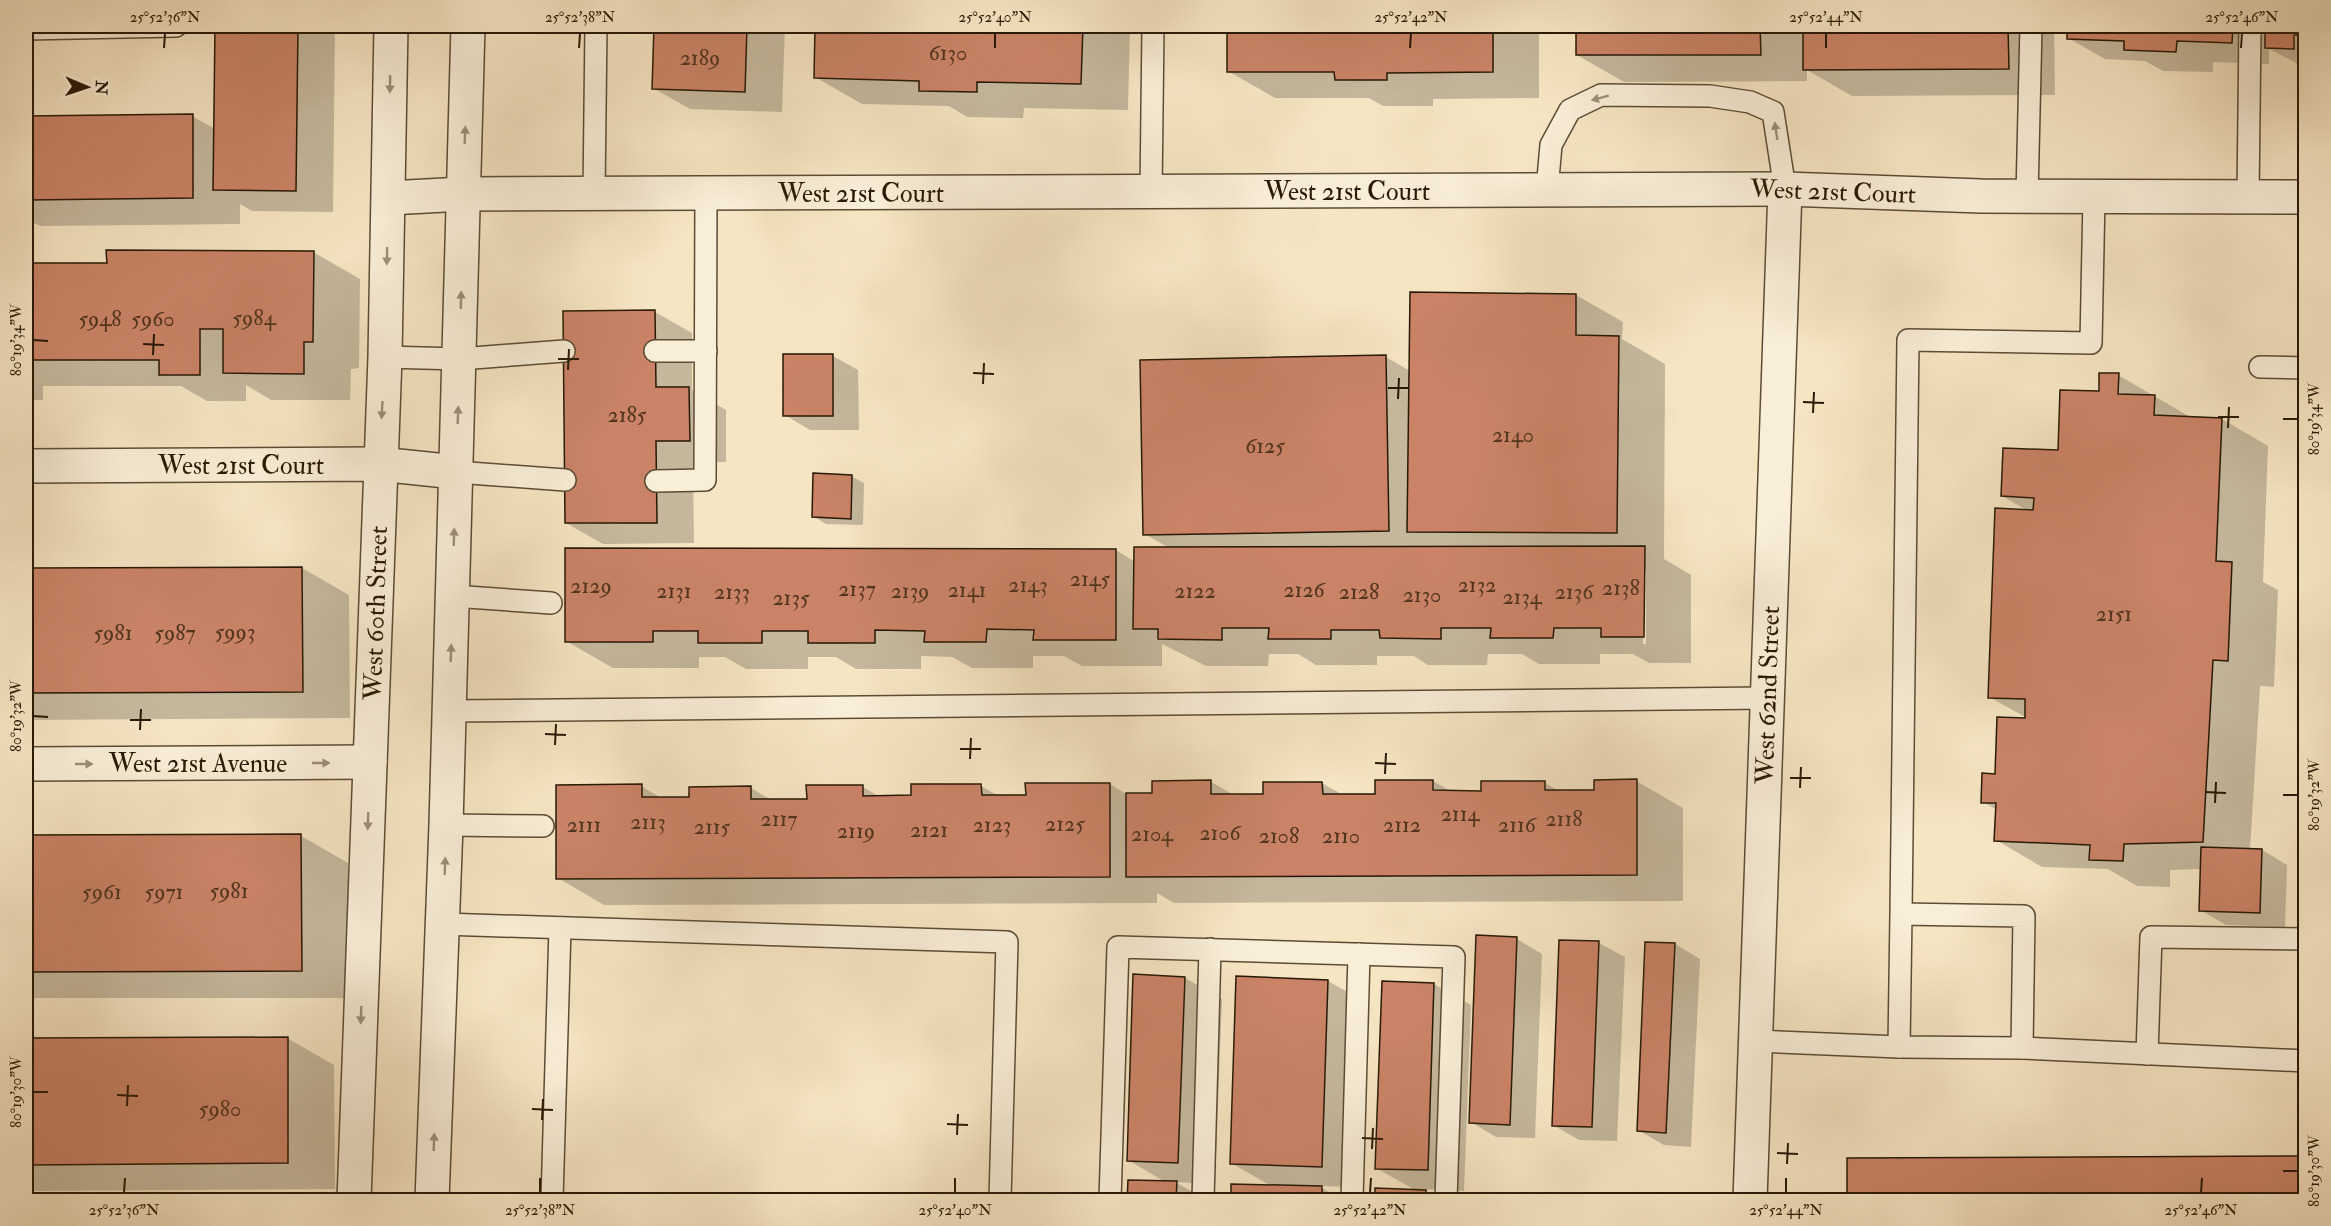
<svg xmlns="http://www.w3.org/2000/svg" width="2331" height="1226" font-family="'IM FELL Double Pica',serif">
<rect width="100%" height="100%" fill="#f6e5c3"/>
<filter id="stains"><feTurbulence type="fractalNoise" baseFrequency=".00333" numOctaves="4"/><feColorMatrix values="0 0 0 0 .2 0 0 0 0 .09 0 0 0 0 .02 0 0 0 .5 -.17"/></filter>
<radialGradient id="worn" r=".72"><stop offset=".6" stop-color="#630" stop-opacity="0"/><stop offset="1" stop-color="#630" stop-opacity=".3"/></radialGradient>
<g fill="#0003" fill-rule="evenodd">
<polygon points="217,26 335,26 333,212 252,211 240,204 240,224 41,226 26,220 26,118 192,116 215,129"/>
<polygon points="656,26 785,26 782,112 690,109 653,88"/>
<polygon points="816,26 1130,26 1128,110 1024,108 1023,118 967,117 949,106 862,104 815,77"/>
<polygon points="1228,26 1539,26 1539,98 1433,99 1433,106 1383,106 1369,98 1275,98 1228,71"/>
<polygon points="1577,26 2054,26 2055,95 1852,96 1807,70 1807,81 1624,82 1577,55"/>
<polygon points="2069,26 2306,26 2306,68 2269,49 2269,64 2213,62 2213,72 2163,71 2145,61 2105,59 2068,38"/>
<polygon points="313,252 360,279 359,368 351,369 350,400 271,400 246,385 246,401 207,401 181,386 43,386 43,400 26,400 26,265 108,265"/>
<path d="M1411 293 1576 295 1623 322 1622 339 1665 364 1664 559 1691 575V663H1649L1633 654H1600V664H1539L1522 654H1488L1487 665H1428L1414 656H1377V665H1316L1298 654H1269L1268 666H1206L1162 644V666H1082L1064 656H1033V668H972L952 657 921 656V669H856L836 657H808V669H746L725 657H699V668H613L566 641 1116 550 1135 562 1169 548 1145 534 1386 357 1410 371ZM1643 572H1646V644H1643Z"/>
<polygon points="565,312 655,312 692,333 692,390 726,410 726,462 693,462 694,543 603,544 566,523"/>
<polygon points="833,356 858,370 859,430 810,430 785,415"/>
<polygon points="2118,375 2192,418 2222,419 2268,446 2263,582 2278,590 2274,687 2260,686 2250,850 2262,850 2287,865 2285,927 2226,925 2200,910 2202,869 2170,870 2170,887 2137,886 2108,869 2042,867 1996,840 1997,810 1983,802 2029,719 1989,697 2030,512 2002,496 2059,452 2100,392"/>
<polygon points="851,476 864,483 863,525 826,524 813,516"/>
<polygon points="302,568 349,595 350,718 26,720 26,570"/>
<polygon points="1433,781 1452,792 1482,792 1544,782 1560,792 1595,791 1636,781 1683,808 1683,901 1174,903 1157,893 1157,903 604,905 558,878 641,786 663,799 691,798 751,788 773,801 808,801 863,787 880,797 912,797 981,786 1000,797 1027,797 1110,784 1128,795 1154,794 1211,782 1234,795 1264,796 1322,783 1343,795 1377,795"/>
<polygon points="26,836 301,836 348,863 348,998 26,998"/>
<polygon points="1517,939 1542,954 1535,1138 1496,1137 1471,1122"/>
<polygon points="1561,941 1599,943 1625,957 1617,1141 1579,1140 1553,1125"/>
<polygon points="1675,944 1700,959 1691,1147 1664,1145 1638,1130"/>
<polygon points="1135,976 1185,978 1222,999 1215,1184 1175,1182 1207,1200 1128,1200 1129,1182 1167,1183 1128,1160"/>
<polygon points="1328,981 1365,1002 1359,1187 1318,1186 1344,1200 1232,1200 1233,1185 1273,1187 1231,1163"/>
<polygon points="1434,984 1471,1005 1464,1191 1422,1189 1441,1200 1377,1200 1377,1190 1417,1191 1376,1168"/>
<polygon points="287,1038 334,1065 335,1189 26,1191 26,1040"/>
<polygon points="2306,1157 2306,1200 1849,1200 1848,1160"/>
</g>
<g fill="#ca8367" stroke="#291904" stroke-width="1.5">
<polygon points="215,26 298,26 296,191 213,190"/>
<polygon points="654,26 747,26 745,92 652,89"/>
<polygon points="815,26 1083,26 1081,84 977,82 977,92 919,91 919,81 814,78"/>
<polygon points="1227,26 1493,26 1493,72 1387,73 1387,80 1335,80 1334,72 1227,72"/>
<polygon points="1576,26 1760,26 1761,55 1576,55"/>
<polygon points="1803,26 2008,26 2009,69 1803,70"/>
<polygon points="2067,26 2233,26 2232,43 2177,41 2176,52 2124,50 2124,41 2067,39"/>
<polygon points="2265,26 2306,26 2306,35 2294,35 2294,49 2265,48"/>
<polygon points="193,114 193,198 26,200 26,116"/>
<polygon points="106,250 314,251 313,342 304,342 304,374 223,373 223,329 200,329 200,375 159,375 159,360 26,360 26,263 107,263"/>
<polygon points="1410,292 1576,294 1576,335 1619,336 1617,533 1407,532"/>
<polygon points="655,310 656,387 689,387 690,441 656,441 657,523 565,523 563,311"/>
<rect x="783" y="354" width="50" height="62"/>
<polygon points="1386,355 1389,531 1143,535 1140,360"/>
<polygon points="2099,373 2119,373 2118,394 2155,395 2154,415 2222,418 2216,561 2232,562 2228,661 2213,660 2203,842 2124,844 2123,861 2089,860 2090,845 1994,841 1996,803 1981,803 1982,773 1995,774 1997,717 2025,718 2025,699 1988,698 1995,508 2033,510 2034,498 2001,496 2003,448 2058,450 2060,390 2099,391"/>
<polygon points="813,473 852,475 851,519 812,517"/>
<polygon points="1645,546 1644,637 1601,637 1601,628 1554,628 1553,638 1490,638 1491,628 1441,628 1441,639 1380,638 1379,630 1331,630 1331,639 1268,639 1269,628 1222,628 1222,640 1158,639 1158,629 1133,629 1134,547"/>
<polygon points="565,548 1116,549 1116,640 1033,640 1034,630 987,629 986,642 924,642 925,631 875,630 875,643 808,643 808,631 762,631 762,643 698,643 698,631 653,631 653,642 565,642"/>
<polygon points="302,567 303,692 26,693 26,568"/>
<polygon points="1637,779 1637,875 1126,877 1126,793 1152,793 1152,781 1211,780 1211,794 1263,794 1263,782 1322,782 1323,794 1375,794 1375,780 1433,780 1433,790 1481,791 1481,781 1545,781 1545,790 1594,790 1594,780"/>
<polygon points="1025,783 1110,783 1110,877 556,879 556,785 642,784 642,797 689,797 689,787 751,786 751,799 807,799 806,785 863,785 863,796 911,795 911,784 981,784 982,795 1026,795"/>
<polygon points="301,834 302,971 26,972 26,835"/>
<polygon points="2201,847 2262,849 2260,913 2199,911"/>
<polygon points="1476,935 1517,937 1510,1125 1469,1123"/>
<polygon points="1559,940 1599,941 1592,1127 1552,1126"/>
<polygon points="1645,942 1675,943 1666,1133 1637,1131"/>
<polygon points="1133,974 1185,977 1178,1163 1127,1161"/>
<polygon points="1236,976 1328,980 1322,1167 1230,1164"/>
<polygon points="1382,981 1434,983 1428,1170 1375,1169"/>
<polygon points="288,1037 288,1163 26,1165 26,1038"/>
<polygon points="2306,1156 2306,1200 1847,1200 1847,1158"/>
<polygon points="1128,1180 1177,1181 1176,1200 1127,1200"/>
<polygon points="1231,1184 1322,1186 1322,1200 1231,1200"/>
<polygon points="1375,1188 1426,1190 1426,1200 1375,1200"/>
</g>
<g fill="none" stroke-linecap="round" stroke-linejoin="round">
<defs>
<g id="service">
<polyline points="26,29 176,26"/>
<polyline points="1547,190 1551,145 1570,110 1601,95 1710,96 1750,102 1773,112 1785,189"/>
<polyline points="1151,192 1153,26"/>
<polyline points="594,194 596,26"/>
<polyline points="2027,196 2031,26"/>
<polyline points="2248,197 2250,26"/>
<polyline points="655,351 706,351"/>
<polyline points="385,357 460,359 564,351"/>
<polyline points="2260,367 2306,368"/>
<polyline points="456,472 565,480"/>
<polyline points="656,481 705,480 706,194"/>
<polyline points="453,596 551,603"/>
<polyline points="449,711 1767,698"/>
<polyline points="446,825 543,826"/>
<polyline points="1901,914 1899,1047 2022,1048 2024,916 1901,914 1908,340 2091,343 2094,197"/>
<polyline points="443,924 1007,942 1000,1200"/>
<polyline points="1756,1041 1899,1047"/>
<polyline points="2022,1048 2306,1061"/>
<polyline points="2147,1054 2151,937 2306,939"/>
<polyline points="552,1200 560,928"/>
<polyline points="1110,1200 1118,947 1454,957 1446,1200"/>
<polyline points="1203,1200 1210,949"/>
<polyline points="1352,1200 1359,954"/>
</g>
<g id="minor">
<polyline points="26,466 379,464 456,472"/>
<polyline points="26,764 370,762"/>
<polyline points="1750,1200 1785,189"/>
</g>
<g id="tertiary">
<polyline points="389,198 463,194 1785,189 1981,196 2306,197"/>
<polyline points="354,1200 385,357 391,26"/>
<polyline points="432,1200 446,825 468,26"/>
</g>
</defs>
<use href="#service" stroke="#5c4c34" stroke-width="24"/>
<use href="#minor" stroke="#5c4c34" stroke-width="36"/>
<use href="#tertiary" stroke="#5c4c34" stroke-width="36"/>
<use href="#service" stroke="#f9eed8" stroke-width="21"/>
<use href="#minor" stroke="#f9eed8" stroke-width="33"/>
<use href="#tertiary" stroke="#f9eed8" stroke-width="33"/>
</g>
<defs><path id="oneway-solid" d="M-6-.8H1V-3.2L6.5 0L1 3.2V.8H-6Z" transform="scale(1.5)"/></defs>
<g fill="#9b8e79">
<use href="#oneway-solid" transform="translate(390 84) rotate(91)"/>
<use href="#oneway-solid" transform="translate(1600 98) rotate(165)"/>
<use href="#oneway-solid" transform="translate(1776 131) rotate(-99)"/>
<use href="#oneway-solid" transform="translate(465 135) rotate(-88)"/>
<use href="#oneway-solid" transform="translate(387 256) rotate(91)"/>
<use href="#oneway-solid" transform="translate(461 300) rotate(-89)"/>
<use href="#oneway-solid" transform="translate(382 410) rotate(93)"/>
<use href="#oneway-solid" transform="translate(458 415) rotate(-88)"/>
<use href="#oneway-solid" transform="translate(454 537) rotate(-88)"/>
<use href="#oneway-solid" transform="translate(451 653) rotate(-88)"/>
<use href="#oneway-solid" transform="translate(321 763)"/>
<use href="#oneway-solid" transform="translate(84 764)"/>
<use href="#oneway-solid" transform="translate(368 821) rotate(92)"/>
<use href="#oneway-solid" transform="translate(445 866) rotate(-88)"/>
<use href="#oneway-solid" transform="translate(361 1015) rotate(92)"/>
<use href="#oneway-solid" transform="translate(434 1142) rotate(-88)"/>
</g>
<path fill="none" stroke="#291904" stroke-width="2" d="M164 48 165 33M579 48 580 33M995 48V33M1410 48 1411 33M1826 48V33M2241 48 2242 33M33 340 48 341M143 344 164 345M153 355 154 334M558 359H579M568 370 569 349M973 373 994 374M983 384 984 363M1388 388H1409M1398 399 1399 378M1803 402 1824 403M1813 413 1814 392M2218 417H2239M2283 419H2298M2228 428 2229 407M33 716 48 717M130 720H151M140 730 141 709M545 734 566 735M555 745 556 724M960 749H981M970 759 971 738M1375 763 1396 764M1385 774 1386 753M1790 778H1811M1800 788 1801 767M2205 792 2226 793M2283 795H2298M2215 803 2216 782M33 1092H48M117 1095 138 1096M127 1106 128 1085M532 1109 553 1110M542 1120 543 1099M947 1124 968 1125M957 1135 958 1114M1362 1138 1383 1139M1372 1149 1373 1128M1777 1153 1798 1154M1787 1164 1788 1143M2283 1171H2298M124 1193 125 1178M540 1193V1178M955 1193V1178M1370 1193 1371 1178M1786 1193V1178M2201 1193 2202 1178"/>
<g text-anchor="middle" stroke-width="4.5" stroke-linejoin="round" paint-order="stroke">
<g font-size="22" fill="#51341d">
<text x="948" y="60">6130</text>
<text x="700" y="65">2189</text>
<text x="254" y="325">5984</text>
<text x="100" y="326">5948</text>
<text x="153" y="326">5960</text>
<text x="627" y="422">2185</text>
<text x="1513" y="442">2140</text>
<text x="1265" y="453">6125</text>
<text x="1090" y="586">2145</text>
<text x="1028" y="592">2143</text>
<text x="1477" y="592">2132</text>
<text x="591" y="593">2129</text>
<text x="1621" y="595">2138</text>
<text x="857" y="596">2137</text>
<text x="967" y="597">2141</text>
<text x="1304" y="597">2126</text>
<text x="674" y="598">2131</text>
<text x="910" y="598">2139</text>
<text x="1195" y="598">2122</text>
<text x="732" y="599">2133</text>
<text x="1359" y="599">2128</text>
<text x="1574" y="599">2136</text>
<text x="1422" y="602">2130</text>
<text x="1522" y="604">2134</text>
<text x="791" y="605">2135</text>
<text x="2114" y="621">2151</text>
<text x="235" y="639">5993</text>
<text x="113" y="640">5981</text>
<text x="175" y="640">5987</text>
<text x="1460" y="821">2114</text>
<text x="779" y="826">2117</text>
<text x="1564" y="826">2118</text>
<text x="648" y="829">2113</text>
<text x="1065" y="831">2125</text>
<text x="584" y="832">2111</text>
<text x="992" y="832">2123</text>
<text x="1402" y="832">2112</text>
<text x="1517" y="832">2116</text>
<text x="712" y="834">2115</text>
<text x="929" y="837">2121</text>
<text x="856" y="838">2119</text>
<text x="1220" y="840">2106</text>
<text x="1152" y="841">2104</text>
<text x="1279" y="843">2108</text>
<text x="1341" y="843">2110</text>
<text x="229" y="898">5981</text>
<text x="102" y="899">5961</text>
<text x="164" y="899">5971</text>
<text x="220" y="1116">5980</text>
</g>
<g font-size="26" fill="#291904" stroke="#f9eed8">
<text x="1347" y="200">West 21st Court</text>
<text transform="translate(1833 191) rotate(2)" y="9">West 21st Court</text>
<text x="861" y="202">West 21st Court</text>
<text x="241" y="474">West 21st Court</text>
<text transform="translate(375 613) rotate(-88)" y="9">West 60th Street</text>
<text transform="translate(1767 695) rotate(-88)" y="9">West 62nd Street</text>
<text x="198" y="772">West 21st Avenue</text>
</g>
</g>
<rect width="2331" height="1226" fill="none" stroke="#f6e5c3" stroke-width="66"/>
<g transform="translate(87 87) rotate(92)" stroke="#f9eed8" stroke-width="4.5" paint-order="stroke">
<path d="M0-4.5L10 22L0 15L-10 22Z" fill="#291904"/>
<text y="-9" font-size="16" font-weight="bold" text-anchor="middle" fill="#291904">N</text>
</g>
<rect x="33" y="33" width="2265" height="1160" fill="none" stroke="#291904" stroke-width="2"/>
<g font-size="15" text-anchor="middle" fill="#291904">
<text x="165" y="22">25°52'36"N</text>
<text x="580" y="22">25°52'38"N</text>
<text x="995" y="22">25°52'40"N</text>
<text x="1411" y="22">25°52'42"N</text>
<text x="1826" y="22">25°52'44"N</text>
<text x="2242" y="22">25°52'46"N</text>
<text transform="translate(16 340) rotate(-90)" y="5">80°19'34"W</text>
<text transform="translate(2314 419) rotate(-90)" y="5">80°19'34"W</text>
<text transform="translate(16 716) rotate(-90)" y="5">80°19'32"W</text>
<text transform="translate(2314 795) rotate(-90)" y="5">80°19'32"W</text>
<text transform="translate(16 1092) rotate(-90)" y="5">80°19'30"W</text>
<text transform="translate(2314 1171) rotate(-90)" y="5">80°19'30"W</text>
<text x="124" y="1215">25°52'36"N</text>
<text x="540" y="1215">25°52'38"N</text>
<text x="955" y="1215">25°52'40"N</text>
<text x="1370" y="1215">25°52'42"N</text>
<text x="1786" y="1215">25°52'44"N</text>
<text x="2201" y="1215">25°52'46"N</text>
</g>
<rect width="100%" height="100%" filter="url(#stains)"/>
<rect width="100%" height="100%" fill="url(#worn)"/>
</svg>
